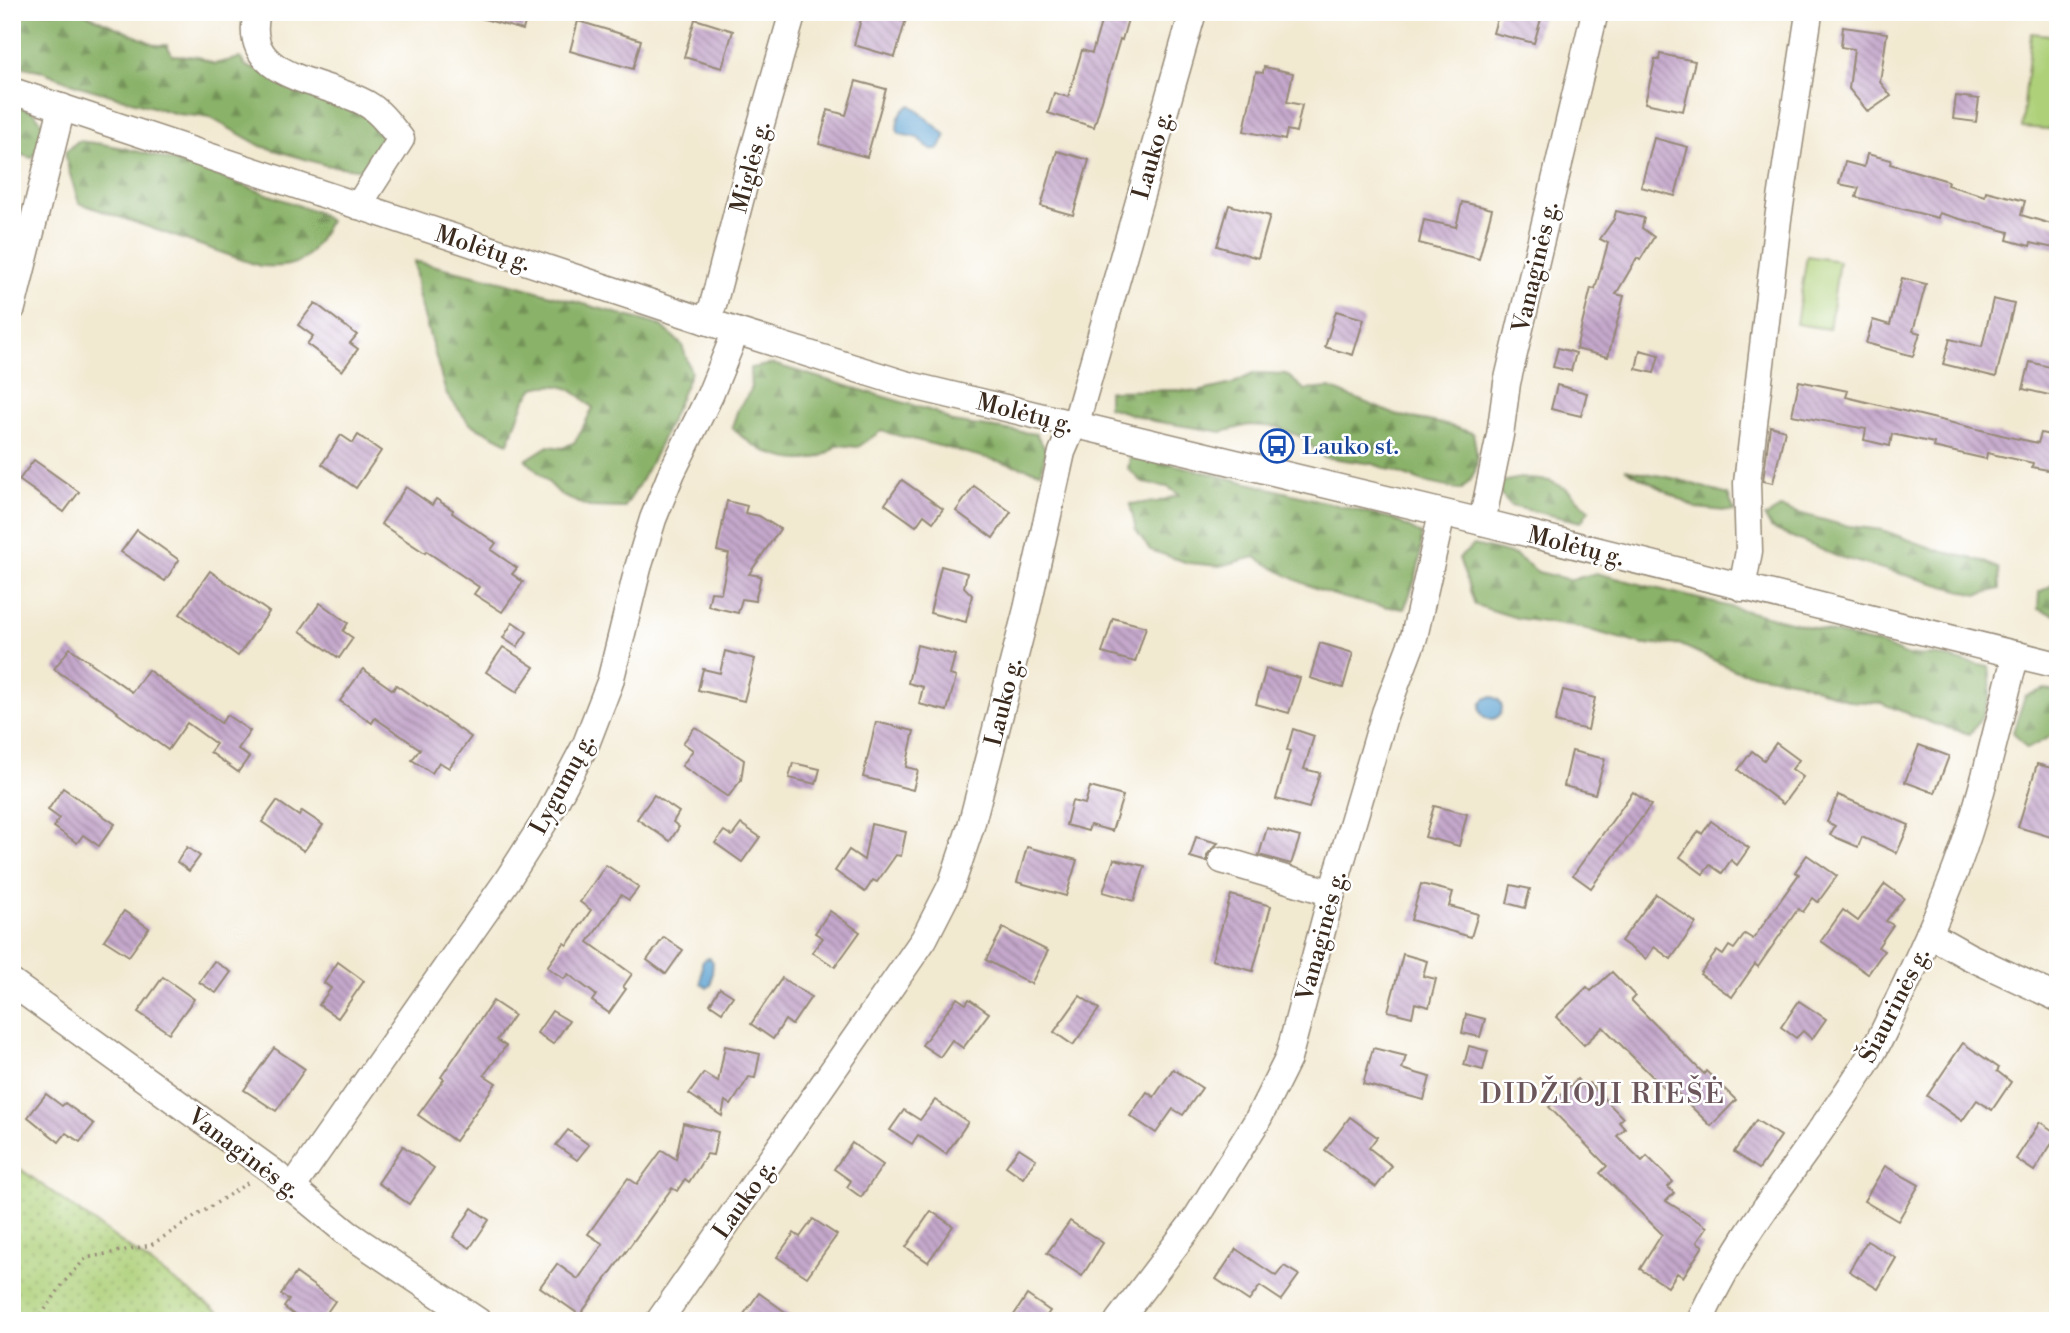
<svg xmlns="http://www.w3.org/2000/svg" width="2070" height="1333" font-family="'Libre Bodoni',serif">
<defs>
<pattern id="grass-dots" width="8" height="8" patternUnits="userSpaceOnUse" patternTransform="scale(1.75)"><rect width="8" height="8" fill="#aed079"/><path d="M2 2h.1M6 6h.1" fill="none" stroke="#8fa963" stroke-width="1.8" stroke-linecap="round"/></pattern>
<pattern id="forest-firs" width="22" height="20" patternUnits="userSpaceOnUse" patternTransform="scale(1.75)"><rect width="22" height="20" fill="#8ab269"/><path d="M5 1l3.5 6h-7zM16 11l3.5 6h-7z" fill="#729156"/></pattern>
<pattern id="building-back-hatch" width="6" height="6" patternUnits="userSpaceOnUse" patternTransform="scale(1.75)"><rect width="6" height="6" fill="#c5a8cc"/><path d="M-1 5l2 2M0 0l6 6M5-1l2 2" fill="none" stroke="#a189a5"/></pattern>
</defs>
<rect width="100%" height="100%" fill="#fff"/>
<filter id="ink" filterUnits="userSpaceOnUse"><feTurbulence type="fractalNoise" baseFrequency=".0143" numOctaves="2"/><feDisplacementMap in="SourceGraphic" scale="14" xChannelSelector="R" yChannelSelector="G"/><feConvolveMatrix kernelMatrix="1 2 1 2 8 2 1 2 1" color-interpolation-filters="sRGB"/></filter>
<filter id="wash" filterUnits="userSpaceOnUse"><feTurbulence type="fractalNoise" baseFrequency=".00686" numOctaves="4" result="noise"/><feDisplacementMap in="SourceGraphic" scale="28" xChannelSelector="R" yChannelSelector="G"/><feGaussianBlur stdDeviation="1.57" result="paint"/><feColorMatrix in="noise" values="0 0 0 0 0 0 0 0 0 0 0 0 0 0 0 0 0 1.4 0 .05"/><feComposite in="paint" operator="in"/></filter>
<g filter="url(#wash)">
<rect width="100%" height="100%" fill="#f2e9d1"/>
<polygon fill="url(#grass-dots)" stroke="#747d4c" stroke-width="2" points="12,1163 230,1321 12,1321"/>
<g fill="url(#forest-firs)" stroke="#626e44" stroke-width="2">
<polygon points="12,12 81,12 156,45 167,45 172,55 199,57 214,64 240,58 246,66 363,113 382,135 382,146 364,170 325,165 261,146 209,117 177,114 79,86 39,70 12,65"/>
<polygon points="12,104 34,112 45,127 42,142 32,158 12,152"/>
<path d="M78 141C161 149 238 185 317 212L329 221C310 258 303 269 260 266L79 203 69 171 65 152Z"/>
<path d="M414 261 505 282 662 326 682 345 691 372C671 419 653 466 624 508L589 507 562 496 526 460 548 446 563 448 575 442 593 408C573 388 562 381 534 388L525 400 508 443 469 423 446 393 419 298Z"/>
<path d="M773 364 935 412 952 422 1036 434 1046 450 1041 472 881 431 858 447 838 445C834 448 829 453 824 455 794 469 753 450 732 427L738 409 751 390 750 368Z"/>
<path d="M1255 373 1286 374 1305 390 1330 388 1396 415 1444 424 1473 433C1478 460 1482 470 1461 490L1424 482 1373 464 1323 457 1302 437 1277 427 1249 425 1222 432 1153 421 1108 407V391L1177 390 1198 392 1232 384Z"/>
<path d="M1130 457 1172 464 1393 519 1421 534C1422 562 1415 583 1404 609 1343 602 1307 589 1255 557L1220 566 1188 563 1150 550 1136 530 1130 504 1157 502 1179 495 1168 487 1143 483 1128 469Z"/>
<polygon points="1625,469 1677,479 1728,495 1735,512 1696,508"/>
<polygon points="1520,478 1550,481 1567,489 1589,510 1581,522 1511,506 1499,493 1502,482"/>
<polygon points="1780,508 1842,525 1882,530 1940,551 1983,561 1999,569 2000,589 1977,595 1836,556 1771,528 1765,517"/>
<path d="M1474 545 1515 555 1538 572 1571 580 1596 573 1826 631 1885 646 1908 656 1933 655 1989 667C1994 697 1987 710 1970 734L1934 724 1881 703 1850 701 1797 681 1737 671 1679 644 1644 645 1582 628 1517 618 1475 605 1459 558Z"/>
<polygon points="2058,582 2058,616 2038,609 2039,592"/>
<polygon points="2045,689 2058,691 2058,737 2051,736 2027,749 2013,732 2025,696"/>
</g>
<g fill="#aed079" stroke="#747d4c" stroke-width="2">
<polygon points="2031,33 2058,36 2058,130 2022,127"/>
<polygon points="1807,256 1839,261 1829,329 1796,324"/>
</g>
<g fill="#5ba2d1" stroke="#4b6678" stroke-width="2">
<path d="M911 105 946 135 940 148C928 152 926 146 918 138L900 134 897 130C897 120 901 110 911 105Z"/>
<circle cx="1491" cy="708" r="11"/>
<polygon points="710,958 713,962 711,985 707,988 701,983 702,963 705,959"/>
</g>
<g id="blocks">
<g fill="url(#building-back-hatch)">
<polygon points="478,12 528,12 523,30 477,17"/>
<polygon points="863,12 908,12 895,57 854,45"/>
<polygon points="1104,12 1130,12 1122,40 1120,39 1094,127 1048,113 1054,93 1068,97 1082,50 1092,53"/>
<polygon points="1499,12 1543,12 1534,43 1493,33"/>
<polygon points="695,19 733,31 722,68 684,57"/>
<polygon points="578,21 641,40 633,69 570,51"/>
<polygon points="1843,27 1887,33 1880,82 1891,96 1868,112 1849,89 1854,49 1841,47"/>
<polygon points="1660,54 1695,61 1683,111 1645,103 1655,60 1659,60"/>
<polygon points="1264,67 1293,73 1287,102 1302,105 1296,132 1287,130 1285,140 1244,131 1256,72 1263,73"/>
<polygon points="856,81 886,89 867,157 819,144 828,110 846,115"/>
<polygon points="1956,96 1979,99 1976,122 1953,119"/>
<polygon points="1654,138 1688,147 1675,196 1641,187"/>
<polygon points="1057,151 1089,160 1073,215 1041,206"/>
<polygon points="1867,154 1891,160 1890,164 1948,181 1947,185 1985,196 1986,191 2025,201 2021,215 2058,226 2058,249 2031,243 2030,246 2007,240 2009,232 1960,219 1939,213 1938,218 1856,197 1859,188 1839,184 1845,162 1864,167"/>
<polygon points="1462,202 1492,209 1479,259 1419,243 1424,220 1456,227"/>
<polygon points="1229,205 1270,216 1258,258 1217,246"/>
<polygon points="1616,211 1644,218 1642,228 1654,237 1640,260 1637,258 1616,294 1624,296 1608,357 1576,349 1591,288 1595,289 1608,243 1600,239 1614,219"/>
<polygon points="1902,278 1926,284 1913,331 1920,333 1913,356 1866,343 1873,320 1890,325"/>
<polygon points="1993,299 2014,304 1996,377 1943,364 1950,339 1982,347"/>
<polygon points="315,303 357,335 350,343 358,349 342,371 307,344 313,336 298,325"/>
<polygon points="1336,311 1364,319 1353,355 1325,347"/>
<polygon points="1558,348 1576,353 1571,371 1553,367"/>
<polygon points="1640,350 1659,355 1654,373 1636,369"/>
<polygon points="2030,362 2058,369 2058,397 2023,389"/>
<polygon points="1799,381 1848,391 1846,397 2014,438 2038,443 2041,433 2058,437 2058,472 2032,467 2033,463 1987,453 1986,459 1933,447 1934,443 1892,434 1890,446 1864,440 1866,429 1792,415"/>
<polygon points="1557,385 1587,393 1581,416 1551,409"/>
<polygon points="1770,426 1785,430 1773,483 1763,481"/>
<polygon points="341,435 353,443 358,435 381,451 356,488 322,464"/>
<polygon points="34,460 79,492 64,512 19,480"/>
<polygon points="902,480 943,509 933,522 924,515 916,526 885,504"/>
<polygon points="974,486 1011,512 993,538 956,511"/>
<polygon points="406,487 432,505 436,499 453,510 452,513 496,543 491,550 517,568 512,574 523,582 502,612 474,594 479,587 426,551 425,553 381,524"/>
<polygon points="727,501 747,506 745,513 759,516 780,529 749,574 761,576 755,601 742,599 738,613 708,606 711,592 721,593 729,554 717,551"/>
<polygon points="137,530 179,560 165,581 121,552"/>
<polygon points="941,566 967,573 964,587 972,595 966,622 930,613"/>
<polygon points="210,571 269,612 238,656 180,614"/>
<polygon points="320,603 348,623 343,631 353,638 339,658 300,631"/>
<polygon points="1113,618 1146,627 1135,662 1102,653"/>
<polygon points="513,622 527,632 517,647 503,638"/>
<polygon points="1320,643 1353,653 1343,688 1310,678"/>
<polygon points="917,645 955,655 950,675 956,677 947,711 919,704 923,687 908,683"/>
<polygon points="503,647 534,667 517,692 486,672"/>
<polygon points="70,648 132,692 148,670 221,723 227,715 250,731 238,749 249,757 238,772 210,752 216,744 187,723 168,750 117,713 118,712 54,669"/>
<polygon points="725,651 755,659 744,701 698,690 703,669 720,673"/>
<polygon points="363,669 393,690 396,685 471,737 449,768 439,762 432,773 412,760 420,749 375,718 372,723 340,701"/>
<polygon points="1266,669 1300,678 1289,713 1256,704"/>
<polygon points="1563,690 1595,698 1588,730 1555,722"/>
<polygon points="876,722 914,731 906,767 918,770 913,790 863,777"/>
<polygon points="695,727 744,760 741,780 728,797 682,766 693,750 683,743"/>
<polygon points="1293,729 1314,736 1304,769 1320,773 1309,808 1276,799 1290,751 1287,750"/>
<polygon points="1776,743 1799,760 1792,769 1803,777 1783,804 1738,770 1752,751 1764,760"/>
<polygon points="1919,745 1949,756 1935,793 1905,782"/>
<polygon points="1572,751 1605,759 1595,794 1564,786"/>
<polygon points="793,763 820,769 816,784 789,778"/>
<polygon points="2037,764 2058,770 2058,815 2051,837 2018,827"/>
<polygon points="1090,787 1123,796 1112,831 1090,825 1088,831 1066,825 1072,801 1085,804"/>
<polygon points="63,788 115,824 99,846 83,835 77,843 54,827 59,818 48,810"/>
<polygon points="1633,792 1651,805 1591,888 1573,875"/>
<polygon points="654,795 679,812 673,822 679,827 670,841 637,819"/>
<polygon points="1838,795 1909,825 1897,853 1862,837 1858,847 1830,835 1835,826 1827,822"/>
<polygon points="277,801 299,816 302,811 323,825 304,851 262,822"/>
<polygon points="1434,806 1467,814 1459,846 1425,837"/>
<polygon points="1711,821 1749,848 1737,865 1731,860 1722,873 1710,865 1703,874 1680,857 1699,831 1702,834"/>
<polygon points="741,824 760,837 742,862 715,843 724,831 732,836"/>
<polygon points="871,824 906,832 901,856 896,855 877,882 873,880 865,892 835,871 849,850 864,860"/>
<polygon points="1267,828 1300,837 1291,864 1259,855"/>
<polygon points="1196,837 1218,843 1207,855 1207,862 1190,857"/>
<polygon points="187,847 200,856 189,871 177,862"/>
<polygon points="1027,847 1077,860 1066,896 1017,882"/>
<polygon points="1807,855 1837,876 1818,902 1813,898 1803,912 1798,909 1758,967 1755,964 1732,997 1700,974 1717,951 1723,955 1729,946 1734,949 1745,934 1753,939 1799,874 1795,872"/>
<polygon points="1114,859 1145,866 1134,901 1103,892"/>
<polygon points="606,865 639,887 629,900 621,895 588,942 632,974 623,987 626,989 609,1013 592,1001 596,995 568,974 564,979 547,967 564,943 567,945 591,910 580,902"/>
<polygon points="1421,884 1453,892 1449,906 1478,914 1471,937 1411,920"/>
<polygon points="1885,884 1904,898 1886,921 1893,925 1878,947 1884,951 1868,974 1821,941 1843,910 1858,921"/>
<polygon points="1511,885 1530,889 1525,908 1507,903"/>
<polygon points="1656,894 1696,923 1671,959 1654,947 1646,959 1621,941"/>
<polygon points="1231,895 1271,906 1253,971 1212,960"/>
<polygon points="124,911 149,928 129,956 104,940"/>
<polygon points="830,911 860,932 835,967 812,952 823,938 815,933"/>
<polygon points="1003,928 1048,951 1031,984 986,960"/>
<polygon points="664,937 683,950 666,974 647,960"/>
<polygon points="1403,954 1427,961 1423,976 1436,979 1429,1007 1415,1003 1412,1017 1388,1011"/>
<polygon points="214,961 231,972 216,993 199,982"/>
<polygon points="338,962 364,981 338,1018 319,1005 331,988 324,983"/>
<polygon points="1612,972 1635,996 1631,1000 1704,1074 1706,1071 1736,1100 1711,1126 1669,1085 1665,1089 1603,1027 1584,1045 1556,1017 1587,987 1591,991"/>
<polygon points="163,977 194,999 169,1033 138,1012"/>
<polygon points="782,978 811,997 792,1025 785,1020 773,1039 751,1024"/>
<polygon points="720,988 733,996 722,1012 710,1004"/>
<polygon points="1080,996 1099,1009 1073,1045 1054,1032"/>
<polygon points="957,998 966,1004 969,999 989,1013 963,1048 952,1040 940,1057 922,1045"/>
<polygon points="493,1001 514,1015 497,1040 506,1046 484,1075 496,1083 455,1141 418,1115 444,1079 441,1077"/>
<polygon points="1799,1001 1826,1019 1812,1039 1803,1031 1796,1038 1781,1027"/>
<polygon points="552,1011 569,1021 553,1044 537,1033"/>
<polygon points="1466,1014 1485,1019 1480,1037 1462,1033"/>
<polygon points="1963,1043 1999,1068 1997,1071 2011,1082 1992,1110 1977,1100 1962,1121 1927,1096"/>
<polygon points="725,1046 760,1054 755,1078 749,1077 731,1105 725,1101 722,1116 689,1094 704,1073 718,1082"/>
<polygon points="1469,1046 1488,1051 1483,1070 1464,1065"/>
<polygon points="274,1048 305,1069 276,1111 244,1090"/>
<polygon points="1373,1048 1406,1056 1402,1069 1430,1077 1424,1100 1363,1084"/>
<polygon points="1173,1069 1202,1088 1183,1115 1173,1109 1156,1133 1130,1116 1147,1092 1154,1097"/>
<polygon points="1577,1079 1584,1087 1589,1083 1623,1118 1619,1122 1625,1129 1617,1136 1642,1161 1647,1156 1673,1182 1668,1187 1674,1193 1666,1201 1707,1227 1697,1242 1703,1246 1683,1277 1677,1273 1668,1287 1640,1269 1662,1234 1600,1173 1607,1166 1549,1107"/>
<polygon points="46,1094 62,1106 65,1103 94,1124 80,1142 66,1133 59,1142 28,1117"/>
<polygon points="935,1100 968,1122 946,1154 918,1135 912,1144 890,1130 904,1110 920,1120"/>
<polygon points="1350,1117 1377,1137 1369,1148 1392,1166 1376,1187 1325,1150"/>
<polygon points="1756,1120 1781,1136 1759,1169 1734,1152"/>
<polygon points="2040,1122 2058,1134 2034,1171 2016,1159"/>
<polygon points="683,1123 718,1132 713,1155 707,1154 689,1182 685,1179 677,1191 672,1188 580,1315 540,1287 557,1264 578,1279 603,1244 588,1234 628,1178 637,1184 662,1150 676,1159"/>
<polygon points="568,1130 589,1145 577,1160 556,1145"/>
<polygon points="852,1143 883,1165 861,1197 847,1187 851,1181 834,1169"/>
<polygon points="403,1146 434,1168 409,1204 378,1183"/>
<polygon points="1019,1148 1036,1159 1023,1178 1006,1166"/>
<polygon points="1885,1166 1919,1185 1898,1221 1864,1201"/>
<polygon points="472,1208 489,1220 470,1248 453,1237"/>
<polygon points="931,1211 953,1226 928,1262 906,1247"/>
<polygon points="813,1219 837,1235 807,1277 777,1257 794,1233 800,1237"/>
<polygon points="1070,1221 1103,1243 1082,1276 1047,1253"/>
<polygon points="1867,1241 1896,1258 1878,1289 1849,1271"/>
<polygon points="1236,1249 1276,1276 1284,1266 1299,1275 1281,1300 1260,1286 1249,1301 1216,1279"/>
<polygon points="296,1273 335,1301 321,1321 302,1321 284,1307 289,1300 281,1294"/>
<polygon points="759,1293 798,1321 739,1321"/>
<polygon points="1027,1295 1050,1311 1043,1321 1010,1321"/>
</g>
</g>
</g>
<g filter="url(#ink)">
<use href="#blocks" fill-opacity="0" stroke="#968a78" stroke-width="2"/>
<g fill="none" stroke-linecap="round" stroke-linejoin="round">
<defs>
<g id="minor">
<path d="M257 12C240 81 325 79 367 104 381 112 391 127 401 139L358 206"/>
<polyline points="12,91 736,331 905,384 1482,522 2058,665"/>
<polyline points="12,308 62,107"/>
<polyline points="706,321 713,305 749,166 793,12"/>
<polyline points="1482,522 1500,435 1507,383 1595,12"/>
<polyline points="1742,588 1749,551 1747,483 1778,219 1809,14"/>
<polyline points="1222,860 1332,893"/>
<polyline points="1929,934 1968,956 2058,998"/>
<polyline points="12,983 272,1171 347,1233 478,1321"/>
<polyline points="292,1188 506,882 548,816 586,744 610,682 638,568 653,519 672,472 710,395 736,331"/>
<polyline points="659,1321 924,939 951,886 971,826 1027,609 1062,452 1079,412 1193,12"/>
<polyline points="1118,1321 1197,1217 1257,1121 1288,1059 1332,893 1385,713 1414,637 1442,514"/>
<path d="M1700 1321C1743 1223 1818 1144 1872 1053 1885 1032 1894 1008 1905 986 1923 948 1941 909 1956 869 1982 800 1997 726 2016 654"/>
</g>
</defs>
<use href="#minor" stroke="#968a78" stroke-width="29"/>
<polyline stroke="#968a78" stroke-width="3.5" stroke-dasharray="2 5" stroke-linecap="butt" points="37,1321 65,1281 86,1258 151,1245 249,1182"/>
<use href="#minor" stroke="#fff" stroke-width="26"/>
</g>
</g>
<defs>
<symbol id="bus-ring" viewBox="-11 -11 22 22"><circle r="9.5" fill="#fff" stroke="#1a4fb4" stroke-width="1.5"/><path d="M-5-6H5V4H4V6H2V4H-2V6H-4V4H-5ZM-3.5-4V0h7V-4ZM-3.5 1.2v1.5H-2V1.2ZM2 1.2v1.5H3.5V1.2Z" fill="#1a4fb4"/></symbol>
</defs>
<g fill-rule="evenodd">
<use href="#bus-ring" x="1258" y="427" width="38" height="38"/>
</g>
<g text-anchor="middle" stroke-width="5" stroke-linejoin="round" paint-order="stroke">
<g font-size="24" fill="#3b2a1e" stroke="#fff">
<text transform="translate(1152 155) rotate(-74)" y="8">Lauko g.</text>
<text transform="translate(750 167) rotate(-75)" y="8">Miglės g.</text>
<text transform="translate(483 248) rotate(18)" y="8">Molėtų g.</text>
<text transform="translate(1535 267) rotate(-77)" y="8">Vanaginės g.</text>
<text transform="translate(1025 413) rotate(14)" y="8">Molėtų g.</text>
<text transform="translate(1576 546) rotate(14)" y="8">Molėtų g.</text>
<text transform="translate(1003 702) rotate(-76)" y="8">Lauko g.</text>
<text transform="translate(562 784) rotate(-62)" y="8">Lygumų g.</text>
<text transform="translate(1321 936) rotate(-75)" y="8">Vanaginės g.</text>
<text transform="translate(1894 1005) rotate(-63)" y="8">Šiaurinės g.</text>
<text transform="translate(244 1153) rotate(37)" y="8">Vanaginės g.</text>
<text transform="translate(744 1199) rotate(-55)" y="8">Lauko g.</text>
</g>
<g font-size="24" fill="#164399" stroke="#fff" text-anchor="start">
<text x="1302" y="454">Lauko st.</text>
</g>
<g font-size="28" letter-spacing="2" fill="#6b565b" stroke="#fff">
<text x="1603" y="1103">DIDŽIOJI RIEŠĖ</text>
</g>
</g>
<rect width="2070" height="1333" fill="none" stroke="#fff" stroke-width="42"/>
</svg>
